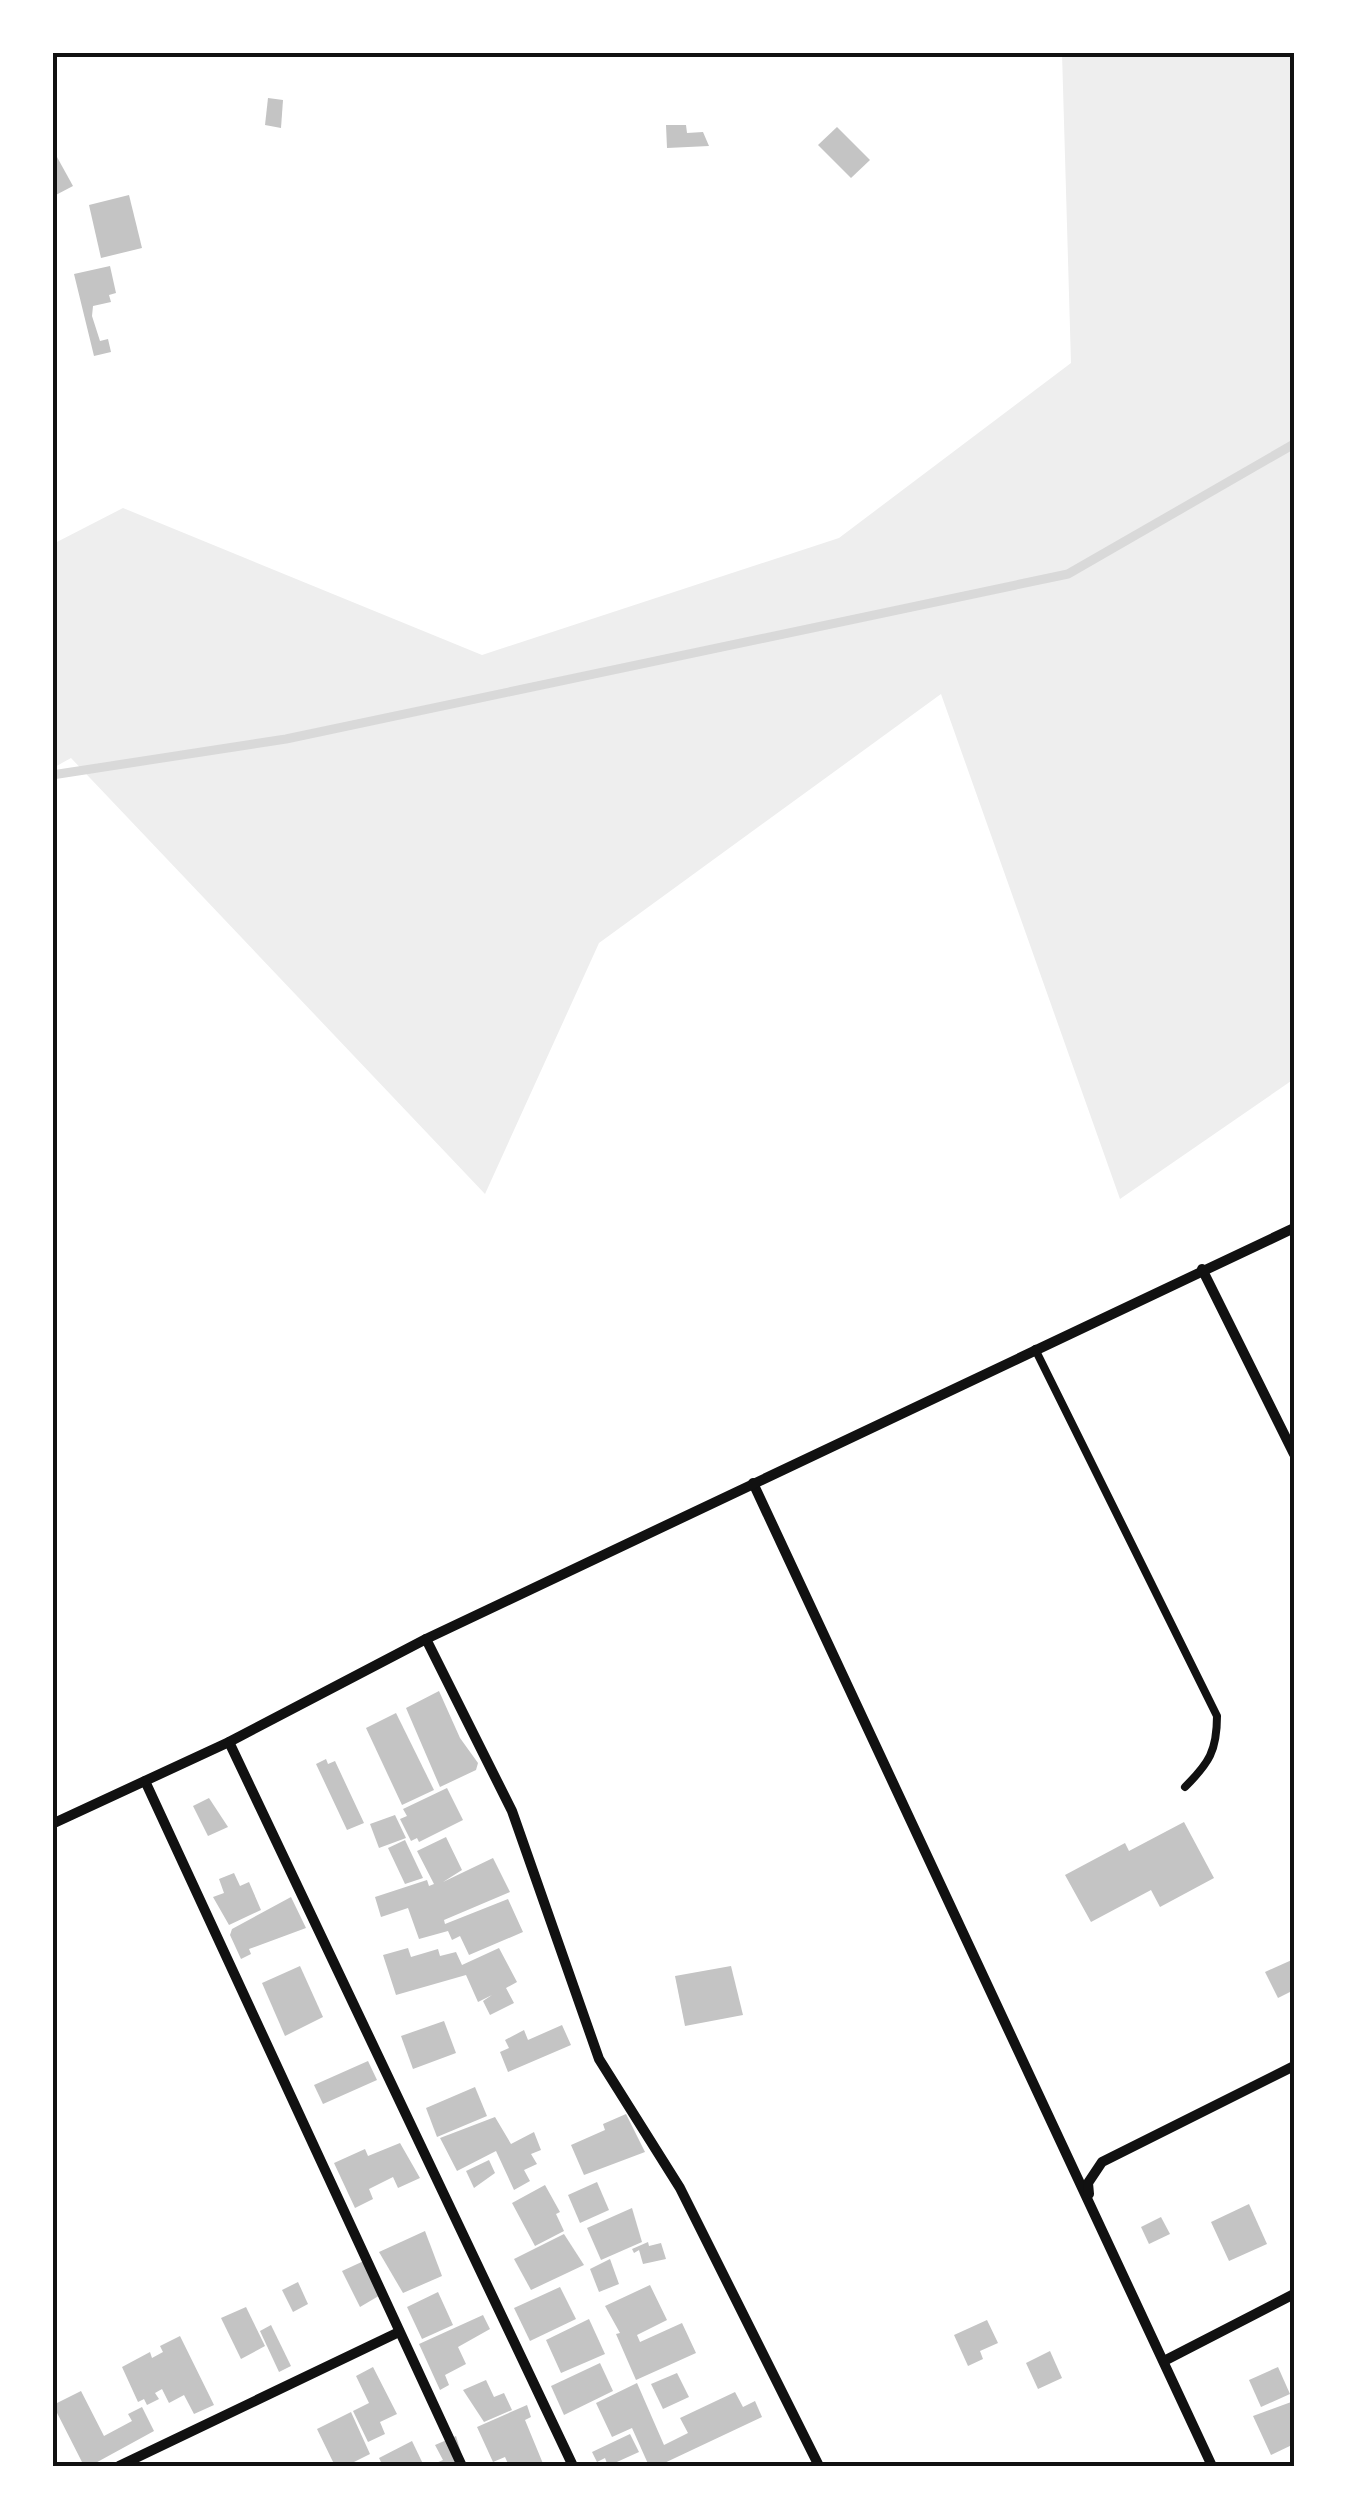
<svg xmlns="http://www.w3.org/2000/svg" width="1347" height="2519" font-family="'DejaVu Sans',sans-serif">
<rect width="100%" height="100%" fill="#fff"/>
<polygon fill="#eee" points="1062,53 1294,53 1294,1079 1120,1199 941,694 599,943 485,1194 71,758 53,768 53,544 123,508 482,655 839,538 1071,363"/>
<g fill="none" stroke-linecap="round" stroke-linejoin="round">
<polyline stroke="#d9d9d9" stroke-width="9" points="52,775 286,739 1068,574 1294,444"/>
</g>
<g fill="#c4c4c4">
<polygon points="268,98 283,100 281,128 265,125"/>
<polygon points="666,125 686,125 687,133 703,132 709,146 667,148"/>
<polygon points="837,127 870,160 851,178 818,145"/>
<polygon points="52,148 73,186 52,197"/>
<polygon points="129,195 142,248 101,258 89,205"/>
<polygon points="110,266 116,293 109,295 111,302 93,306 92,316 100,341 108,339 111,352 94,356 74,274"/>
<polygon points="439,1691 460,1738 478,1763 476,1770 440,1787 406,1708"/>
<polygon points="396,1713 434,1790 402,1805 366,1728"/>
<polygon points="326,1759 328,1764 335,1761 364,1823 347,1830 316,1764"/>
<polygon points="447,1788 463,1820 419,1842 417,1838 411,1841 400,1819 407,1816 403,1809"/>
<polygon points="209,1798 228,1827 208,1836 193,1806"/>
<polygon points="395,1815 406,1838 379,1848 370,1824"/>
<polygon points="1184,1822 1214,1878 1160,1907 1151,1890 1091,1922 1065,1875 1125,1843 1129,1851"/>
<polygon points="446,1837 462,1870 443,1882 493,1858 510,1892 444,1920 445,1924 508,1899 523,1932 469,1955 460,1936 452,1940 448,1931 419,1939 408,1908 381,1917 375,1897 427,1880 429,1886 434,1884 417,1851"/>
<polygon points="405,1840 423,1878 405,1884 388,1848"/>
<polygon points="234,1873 240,1886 249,1882 261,1910 229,1925 213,1897 224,1893 219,1879"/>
<polygon points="291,1897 306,1928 249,1949 251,1954 241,1959 230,1935 232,1929"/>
<polygon points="408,1948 411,1957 438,1949 440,1956 456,1952 462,1965 499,1948 517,1982 506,1988 514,2003 490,2015 483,2001 492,1995 478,2002 466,1975 396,1995 383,1955"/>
<polygon points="1294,1959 1294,1990 1278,1998 1265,1972"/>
<polygon points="300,1966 323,2017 285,2036 262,1983"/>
<polygon points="731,1966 743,2015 685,2026 675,1976"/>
<polygon points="444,2021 456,2053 413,2069 401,2036"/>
<polygon points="562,2025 571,2045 508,2072 500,2052 509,2048 505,2040 524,2030 528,2040"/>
<polygon points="368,2061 377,2080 323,2104 314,2085"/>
<polygon points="475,2087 487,2116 437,2137 426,2108"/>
<polygon points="626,2114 645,2152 584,2175 571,2145 605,2130 603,2124"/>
<polygon points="495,2117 511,2144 534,2132 541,2150 531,2154 537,2164 524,2170 530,2181 514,2190 496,2151 457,2171 440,2138"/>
<polygon points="400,2143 420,2178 398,2188 393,2177 369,2189 373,2199 355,2208 334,2163 365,2149 368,2156"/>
<polygon points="489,2160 495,2173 474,2188 466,2171"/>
<polygon points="597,2182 609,2210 580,2223 568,2195"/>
<polygon points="545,2185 560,2212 556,2214 564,2231 535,2246 512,2203"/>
<polygon points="1249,2204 1267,2244 1229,2261 1211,2222"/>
<polygon points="632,2208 642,2242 601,2260 587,2228"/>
<polygon points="1161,2217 1170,2234 1149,2244 1141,2227"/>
<polygon points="425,2231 442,2276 403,2293 379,2252"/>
<polygon points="564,2234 584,2265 531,2290 514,2259"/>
<polygon points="648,2242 649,2246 661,2243 666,2259 643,2264 639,2250 634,2253 632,2249"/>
<polygon points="610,2259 619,2284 599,2292 590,2269"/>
<polygon points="366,2260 382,2294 360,2307 342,2271"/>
<polygon points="298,2282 308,2304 293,2312 282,2290"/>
<polygon points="650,2285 667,2320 637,2335 640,2342 682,2323 696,2353 636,2380 616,2334 620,2333 605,2306"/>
<polygon points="560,2287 576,2319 530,2341 514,2308"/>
<polygon points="438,2292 453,2325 422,2339 407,2307"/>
<polygon points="246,2307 265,2346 241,2359 221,2318"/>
<polygon points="483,2315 490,2329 458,2347 466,2364 445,2375 449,2385 440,2390 419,2344"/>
<polygon points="589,2319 605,2354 561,2373 546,2340"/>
<polygon points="987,2320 998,2343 980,2351 983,2359 968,2366 954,2335"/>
<polygon points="271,2325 291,2366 279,2372 260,2331"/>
<polygon points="180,2336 214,2405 194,2414 184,2395 169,2403 162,2389 155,2393 159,2399 147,2405 144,2399 138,2402 122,2367 150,2352 152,2358 163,2352 160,2346"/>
<polygon points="1050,2351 1062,2378 1038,2389 1026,2363"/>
<polygon points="600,2363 613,2391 564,2415 551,2386"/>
<polygon points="373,2367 397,2414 380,2422 385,2434 368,2442 353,2411 369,2403 356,2376"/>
<polygon points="1278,2367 1290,2394 1261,2407 1249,2380"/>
<polygon points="677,2373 689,2397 663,2409 651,2384"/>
<polygon points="486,2380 494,2397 504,2393 512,2410 484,2422 463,2390"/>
<polygon points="637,2383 664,2445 688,2433 680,2418 735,2392 743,2407 755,2401 762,2417 658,2466 649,2466 632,2428 612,2437 596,2403"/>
<polygon points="81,2391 104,2436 132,2421 128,2414 142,2407 154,2431 90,2466 80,2466 82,2462 53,2405"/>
<polygon points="1294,2401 1294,2444 1271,2455 1253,2416"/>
<polygon points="527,2405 531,2417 525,2420 544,2466 509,2466 505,2457 493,2462 477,2427"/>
<polygon points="351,2412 370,2454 346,2466 342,2462 335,2466 317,2429"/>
<polygon points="630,2434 639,2452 608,2466 605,2458 597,2462 592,2452"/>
<polygon points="456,2436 465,2466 429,2466 443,2460 435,2445"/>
<polygon points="412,2441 424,2466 383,2466 379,2458"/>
</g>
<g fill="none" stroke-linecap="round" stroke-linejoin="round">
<path stroke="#111" stroke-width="8" d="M1035 1349 1217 1716C1217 1751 1209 1763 1185 1787"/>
<g stroke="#111" stroke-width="10">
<polyline points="1202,1269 1294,1454"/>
<polyline points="753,1483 1212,2466"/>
<polyline points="426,1639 512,1811 599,2059 680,2188 819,2466"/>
<polyline points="229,1742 573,2466"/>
<polyline points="145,1781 462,2466"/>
<polyline points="52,1824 229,1742 426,1639 1294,1228"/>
<polyline points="1089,2194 1088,2183 1102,2162 1294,2066"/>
<polyline points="1164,2361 1294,2294"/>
<polyline points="119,2466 399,2332"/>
</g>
</g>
<rect width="1347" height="2519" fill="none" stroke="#ffffff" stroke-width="110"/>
<rect x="55" y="55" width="1237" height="2409" fill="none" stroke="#111" stroke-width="4"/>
</svg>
